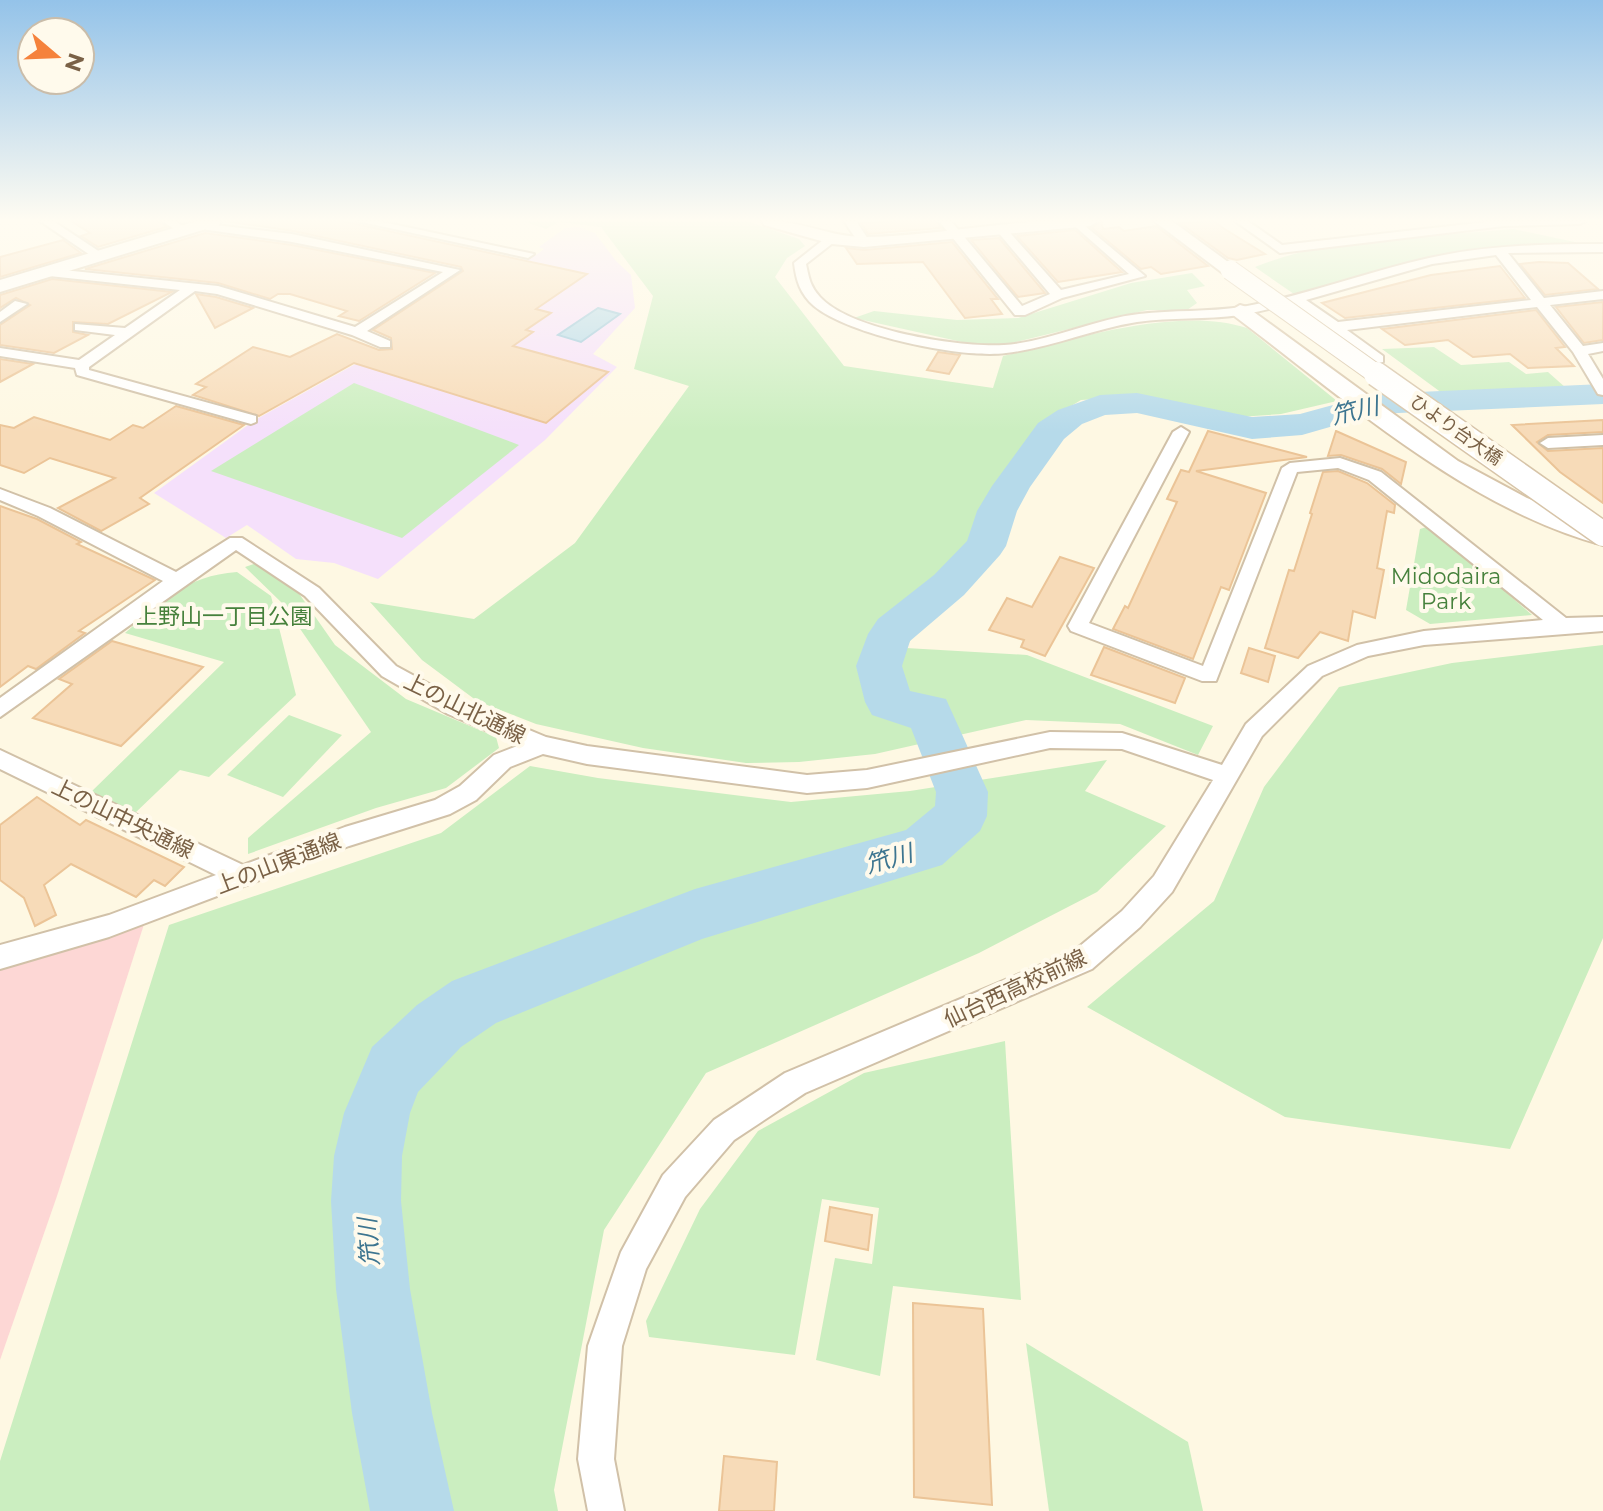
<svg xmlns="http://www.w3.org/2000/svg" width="1603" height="1511" font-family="Montserrat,'Noto Sans JP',sans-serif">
<rect width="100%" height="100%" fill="#fef8e3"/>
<polygon fill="#f5e0fb" points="579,227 595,233 616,261 631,275 635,308 593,354 617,367 545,440 378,579 334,563 296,559 247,525 226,538 154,493 255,420 465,303 526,257 535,256 544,249 539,247 565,228"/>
<polygon fill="#fdd7d5" points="146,918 57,1196 0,1360 0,967"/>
<g fill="#cbeec0">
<path d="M522 221H747L799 239 805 246 787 258 775 277 844 366 993 388 1003 356C1072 340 1178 305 1247 328L1337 401 1281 414 1239 417 1130 397 1081 400 1035 428 906 648 1027 655 1213 726 1198 755 1120 724 1026 720 875 754 799 762 746 763 643 748 536 724 477 701 422 660 370 602 474 619 575 543 689 386 634 369 653 296 601 227 559 222 546 229Z"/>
<path d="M1513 229 1584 244 1424 259 1294 294 1255 267C1337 234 1426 238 1513 229Z"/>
<polygon points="1192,273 1205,286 1187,290 1197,303 1187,310 1147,310 1008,344 980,346 854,318 874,311 957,320 1018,318 1131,283"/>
<polygon points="1434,347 1461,365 1509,362 1526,374 1548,372 1566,388 1446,396 1382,349"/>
<polygon points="354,383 519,445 402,538 211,471"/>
<polygon points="1430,526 1532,615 1430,624 1406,610 1420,529"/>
<polygon points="260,562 300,595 335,645 406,699 496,737 499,748 446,788 376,808 248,854 248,838 371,732 283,604 245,567"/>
<path d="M237 572 271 596 296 695 209 777 180 770 134 814 90 793 224 662 125 633C163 601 185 576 237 572Z"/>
<polygon points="1603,645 1603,938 1510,1149 1285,1117 1087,1007 1214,901 1264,787 1339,687 1452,663"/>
<polygon points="289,715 342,735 283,797 227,775"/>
<polygon points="1107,760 1085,791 1166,826 1097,892 979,953 706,1073 604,1230 554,1490 558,1511 0,1511 0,1461 169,925 441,833 530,766 598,778 791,802 910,791"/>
<polygon points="1005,1041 1021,1300 893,1286 880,1376 816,1360 835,1258 872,1264 879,1208 822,1199 795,1355 649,1337 646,1321 700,1209 758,1131 864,1073"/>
<polygon points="1026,1343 1188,1442 1203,1511 1049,1511"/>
</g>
<polygon fill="#b6daea" stroke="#9bc8dd" stroke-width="2" points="598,308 620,314 581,342 558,335"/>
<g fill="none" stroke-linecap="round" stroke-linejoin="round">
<polygon fill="#b6daea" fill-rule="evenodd" points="1603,384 1603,404 1375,414 1302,435 1252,439 1137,413 1105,415 1082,424 1064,439 1030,487 1017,511 1006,546 1000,555 964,595 910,641 902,666 910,691 946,699 988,792 987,816 980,831 942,865 702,939 496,1023 461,1047 418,1092 410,1113 402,1156 401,1201 410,1289 432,1413 454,1511 370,1511 352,1413 336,1289 331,1201 334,1156 344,1113 372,1047 417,1005 452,981 695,889 906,830 935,806 936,792 911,728 872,715 865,702 856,666 868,634 878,619 934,575 967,541 977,511 992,486 1038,423 1058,410 1100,395 1137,393 1252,417 1300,414 1373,394"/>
</g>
<g fill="#f7dbb8" stroke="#ebc497" stroke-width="2">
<polygon points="71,221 159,221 166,227 98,247 81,236 90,233"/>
<polygon points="224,221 342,221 587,274 536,309 551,313 526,330 533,332 513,346 608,372 546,423 354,363 259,416 193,395 206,387 196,384 253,347 290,357 337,334 379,350 392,349 391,338 373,330 463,271 461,267 293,231"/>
<polygon points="898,221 936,221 941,228 868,234 861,223"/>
<polygon points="1101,221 1103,229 1119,227 1124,231 1156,226 1208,266 1161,274 1151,267 1141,269 1092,228"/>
<polygon points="1214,221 1223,228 1265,254 1237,260 1228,258 1180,223"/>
<polygon points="1075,230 1122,272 1058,282 1017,236"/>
<polygon points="205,233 292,245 435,273 359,321 339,316 347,311 290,294 278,294 270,299 218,283 85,269"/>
<polygon points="999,238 1045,293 1018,297 971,240"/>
<polygon points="63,240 81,253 0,277 0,257"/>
<polygon points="952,242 998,299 991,299 1002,314 965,318 923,262 857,264 846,248 864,250"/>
<polygon points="1539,262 1568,263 1598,289 1545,295 1520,264"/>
<polygon points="1500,266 1525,298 1345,318 1322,303 1431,275"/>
<polygon points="52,279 172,292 108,324 73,322 73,332 88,335 54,353 0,345 0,325 30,305 16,298 0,308 0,295"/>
<polygon points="196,294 216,297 253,308 215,328"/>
<polygon points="1603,302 1603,340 1584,343 1556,307"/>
<polygon points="1536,310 1565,347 1556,348 1574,366 1528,368 1510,354 1473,357 1448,340 1405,345 1382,329"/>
<polygon points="938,352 960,355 949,374 927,370"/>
<polygon points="0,359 33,364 0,382"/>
<polygon points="176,406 244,425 140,498 149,504 101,531 58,508 115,478 50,458 24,473 0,465 0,425 14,428 34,417 110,440 133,425 143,428"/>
<polygon points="1603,420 1603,432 1548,435 1537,442 1548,451 1603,448 1603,503 1560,472 1512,425"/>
<polygon points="1208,431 1307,457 1196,471 1266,493 1229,590 1221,587 1193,659 1113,629 1125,606 1128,608 1177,502 1167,499 1181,470 1189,472"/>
<polygon points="1336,431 1406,462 1401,484 1382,469 1341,455 1328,456"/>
<polygon points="1338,471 1367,483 1395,505 1394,513 1387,511 1377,568 1384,570 1375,618 1353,611 1348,641 1320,632 1298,658 1265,648 1289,570 1294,571 1312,514 1310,513 1323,472"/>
<polygon points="0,506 37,519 81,542 77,544 155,580 79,631 85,633 36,669 28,666 0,687"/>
<polygon points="1060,557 1094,568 1045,656 1021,647 1024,640 989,630 1007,598 1032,607"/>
<polygon points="112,641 203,667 121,746 33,718 72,684 59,679"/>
<polygon points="1104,647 1185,678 1175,703 1091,675"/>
<polygon points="1249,648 1275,656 1268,682 1241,673"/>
<polygon points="37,797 80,825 86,820 184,867 165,886 154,880 136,897 71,864 44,885 56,915 35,926 24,898 0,880 0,825"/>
<polygon points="830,1207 872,1215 868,1250 825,1241"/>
<polygon points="913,1303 983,1309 992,1505 914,1497"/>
<polygon points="724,1456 777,1462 774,1511 719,1511"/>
</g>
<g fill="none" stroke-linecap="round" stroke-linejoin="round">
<defs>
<g id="street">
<polygon points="40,221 53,221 106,256 96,259"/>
<polygon points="162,221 175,221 190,231 180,233"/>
<polygon points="357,221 378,221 534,254 528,258"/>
<polygon points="844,221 856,221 870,242 868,245 860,245"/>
<polygon points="939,221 951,221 1022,306 1050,294 997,231 997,227 1005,227 1061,290 1129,274 1069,221 1079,221 1145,276 1062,298 1025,315 1015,315"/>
<polygon points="1235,221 1248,221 1282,245 1495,221 1586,221 1580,224 1504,226 1280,253"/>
<polygon points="198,223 292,234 460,270 367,331 390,341 390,347 380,347 352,335 217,294 195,291 89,367 89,370 256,416 256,422 251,424 77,375 75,368 0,356 0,348 79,360 115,335 75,330 75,324 125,328 180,290 40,275 38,272 44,268 218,286 355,327 443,272 292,242 194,228 194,224"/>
<path d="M828 236 838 239 806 264C809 278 810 286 820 297 850 330 960 348 1004 345 1049 342 1094 319 1139 314 1173 310 1208 312 1242 307 1305 296 1366 272 1429 258 1486 245 1545 244 1603 244V252L1508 253 1544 298 1603 291V299L1550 305 1583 346 1603 343V351L1588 354 1603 379V395L1598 394 1573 352 1537 307 1347 330 1383 356V362L1378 363 1294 303C1276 307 1258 312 1240 315 1206 320 1171 317 1137 322 1093 329 1050 348 1006 353 961 359 849 335 814 306 800 294 796 280 794 263ZM1496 255 1531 300 1338 322 1306 300 1432 264Z"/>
<polygon points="15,301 27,304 0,322 0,312"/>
<polygon points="1181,427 1189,432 1089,623 1203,666 1282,468 1290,463 1340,458 1381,472 1566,618 1603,617 1603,631 1424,645 1368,656 1322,676 1262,736 1172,892 1140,927 1092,969 805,1093 734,1140 685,1197 646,1269 622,1346 614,1459 624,1511 588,1511 578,1459 588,1346 621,1252 663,1175 714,1120 785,1073 1074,951 1122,911 1154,876 1213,780 1122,749 1050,748 867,788 807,793 587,764 543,754 510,767 476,800 450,814 349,846 109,937 0,969 0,945 109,915 216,875 0,769 0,750 243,865 345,827 435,800 460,786 494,755 520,745 448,714 382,676 305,596 236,550 0,717 0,698 163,581 38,516 0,500 0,489 50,508 176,572 230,538 242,538 319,588 396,666 462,702 546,737 587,746 807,775 867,770 1050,732 1122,733 1222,765 1246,724 1308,666 1357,645 1424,631 1543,620 1369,480 1338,468 1297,472 1216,681 1202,681 1071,631 1068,626 1173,432"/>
<polygon points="1603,435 1603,445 1548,448 1540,443 1548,438"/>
</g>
<g id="secondary">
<polygon points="197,221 221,221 219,225 0,292 0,280"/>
<path d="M762 221C797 219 829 237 864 237 943 236 1020 216 1098 221L1090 226 864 247 832 244 764 225Z"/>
<polygon points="1154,221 1172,221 1239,270 1236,274 1224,274"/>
<path d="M1240 305 1247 307 1458 461 1527 498 1603 528V545C1467 509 1344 398 1233 315L1230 311Z"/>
</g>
</defs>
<use href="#street" stroke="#d1c1a8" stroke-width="4"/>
<use href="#secondary" stroke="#d7c4a8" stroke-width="4"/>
<use href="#street" fill="#fff" fill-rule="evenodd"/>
<use href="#secondary" fill="#fff" fill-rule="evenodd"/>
<defs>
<polyline id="secondary-bridge-far1" points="1230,270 1379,376"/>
<polyline id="secondary-bridge" points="1376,374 1603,534"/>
</defs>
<use href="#secondary-bridge-far1" stroke="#d7c4a8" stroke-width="21" stroke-linecap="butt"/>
<use href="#secondary-bridge" stroke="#d7c4a8" stroke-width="27" stroke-linecap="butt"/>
<use href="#secondary-bridge-far1" stroke="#fff" stroke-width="19"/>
<use href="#secondary-bridge" stroke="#fff" stroke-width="24"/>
</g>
<linearGradient id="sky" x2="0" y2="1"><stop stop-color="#94c3e9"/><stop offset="0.51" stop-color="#fffcf2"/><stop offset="1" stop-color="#fffcf2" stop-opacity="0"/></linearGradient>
<rect width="1603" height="432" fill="url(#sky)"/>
<g text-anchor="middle" stroke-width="8" stroke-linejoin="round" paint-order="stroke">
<g font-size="18" fill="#7a6146" stroke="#fffaec">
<text transform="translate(1456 430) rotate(35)" y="6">ひより台大橋</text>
</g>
<g font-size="22" fill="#46813c" stroke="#fffaec">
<text x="1446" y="584">Midodaira<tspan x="1446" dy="25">Park</tspan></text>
<text x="224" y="624">上野山一丁目公園</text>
</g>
<g font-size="22" fill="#7a6146" stroke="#fffaec">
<text transform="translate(465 708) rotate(26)" y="8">上の山北通線</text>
<text transform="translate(123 818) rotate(26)" y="8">上の山中央通線</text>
<text transform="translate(278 863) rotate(-21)" y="8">上の山東通線</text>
<text transform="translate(1015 988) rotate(-25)" y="8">仙台西高校前線</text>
</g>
<g font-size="24" font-style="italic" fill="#3d7590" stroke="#fffaec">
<text transform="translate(1355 411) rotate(-13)" y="8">笊川</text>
<text transform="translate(889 859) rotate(-16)" y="8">笊川</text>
<text transform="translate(369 1242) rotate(-94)" y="8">笊川</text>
</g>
</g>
<g transform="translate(56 56) rotate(109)"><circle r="38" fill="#fffaec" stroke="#cabdaa" stroke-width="2"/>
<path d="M0-6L14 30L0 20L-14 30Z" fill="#f5823c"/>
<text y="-12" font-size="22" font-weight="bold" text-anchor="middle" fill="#7a6146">N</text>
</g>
</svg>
